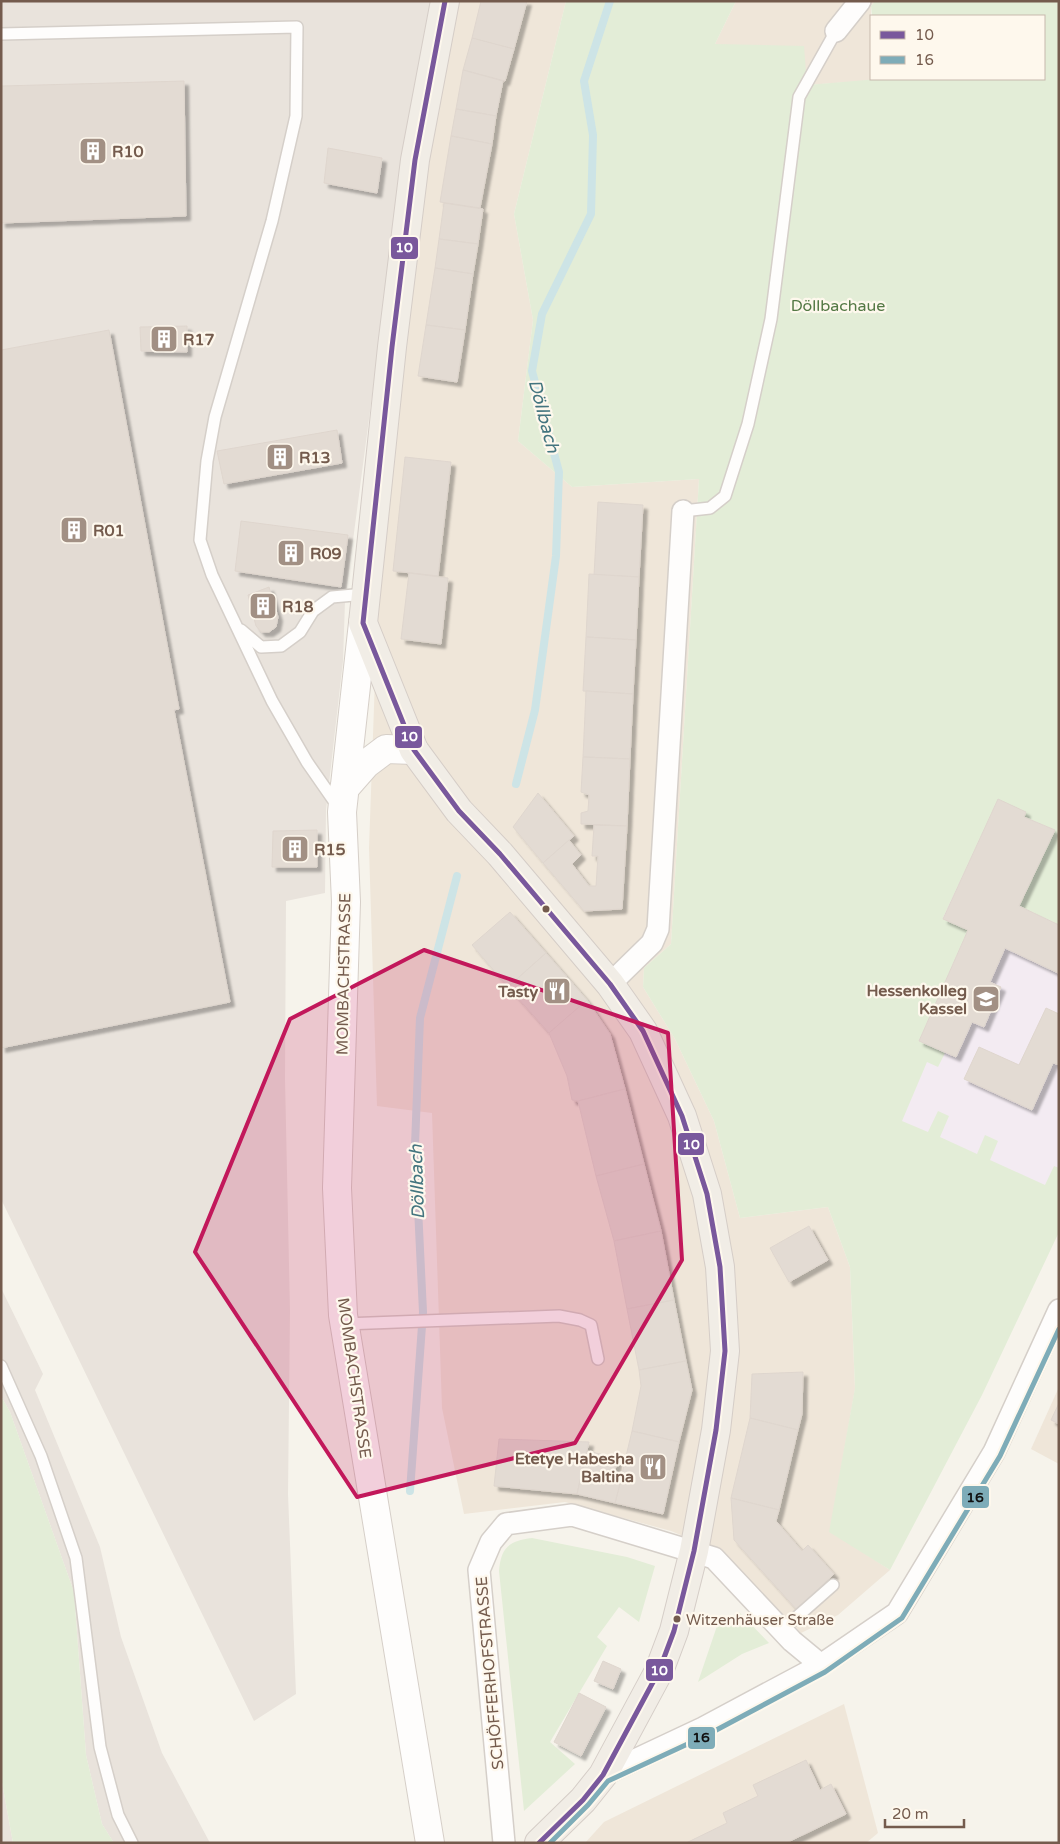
<svg xmlns="http://www.w3.org/2000/svg" width="1060" height="1844" font-family="'Varela Round',sans-serif">
<defs>
<filter id="shadow"><feDropShadow dx="4.5" dy="4.5" stdDeviation="1" flood-color="#0004"/></filter>
</defs>
<rect width="100%" height="100%" fill="#f6f3eb"/>
<g fill="#efe6d9">
<polygon points="459,1 566,1 514,214 533,320 518,441 572,487 699,479 671,944 644,968 643,987 675,1039 714,1121 740,1218 828,1207 850,1267 855,1389 830,1531 890,1570 838,1615 801,1633 730,1559 703,1544 671,1531 565,1502 464,1514 442,1408 432,1113 377,1106 369,848 378,594 418,231 433,130"/>
<polygon points="736,1 875,1 871,6 871,79 878,80 807,85 715,44"/>
<polygon points="1059,1387 1059,1464 1031,1449"/>
<polygon points="844,1704 878,1833 866,1843 585,1843 604,1822"/>
</g>
<g fill="#e9e3dc">
<polygon points="1,1 433,1 418,69 401,176 345,601 343,661 326,810 325,893 286,901 285,1079 290,1311 288,1494 296,1694 254,1721 1,1199"/>
<polygon points="1,1288 43,1374 35,1390 100,1547 121,1637 162,1753 210,1843 114,1843 102,1824 86,1755 74,1592 10,1412 1,1396"/>
<polygon points="1,1777 13,1843 1,1843"/>
</g>
<polygon fill="#f3ebf2" points="979,773 1059,810 1059,1197 895,1121 896,1047"/>
<g fill="#e3edd7">
<polygon points="566,1 736,1 715,44 804,46 807,85 878,79 1044,79 1044,16 872,16 871,6 875,1 1059,1 1059,925 1019,906 1055,830 1024,817 998,800 943,918 968,930 919,1041 945,1053 938,1067 927,1062 902,1121 928,1132 938,1111 949,1116 940,1137 977,1154 985,1135 998,1141 990,1160 1045,1185 1054,1166 1059,1168 1059,1232 982,1395 890,1570 829,1532 855,1388 850,1267 828,1207 740,1218 714,1121 675,1039 643,987 644,968 671,944 699,479 572,487 518,441 533,320 514,214"/>
<polygon points="1,1396 10,1412 74,1592 86,1755 102,1824 114,1843 13,1843 1,1777"/>
<path d="M532 1538 627 1557 655 1566 639 1622 619 1607 597 1637 607 1646 550 1742 575 1764 524 1811 499 1571C501 1547 509 1541 532 1538Z"/>
<polygon points="739,1612 769,1643 742,1654 698,1682 717,1626"/>
</g>
<g fill="none" stroke-linecap="round" stroke-linejoin="round">
<g stroke="#cde4e6" stroke-width="8">
<polyline points="516,784 535,710 556,556 559,472 532,371 542,314 591,214 593,135 584,81 610,1"/>
<polyline points="410,1491 423,1312 415,1145 420,1018 457,876"/>
</g>
</g>
<g fill="#e3dbd3" stroke="#dfd6ce" filter="url(#shadow)">
<polygon points="481,1 527,1 514,49 472,38"/>
<polygon points="472,38 514,49 505,81 463,70"/>
<polygon points="463,70 503,81 496,116 456,109"/>
<polygon points="184,81 186,216 1,223 1,86"/>
<polygon points="456,109 496,116 492,144 451,136"/>
<polygon points="451,136 492,144 480,208 440,202"/>
<polygon points="328,148 382,158 377,193 324,183"/>
<polygon points="444,203 483,209 478,244 439,239"/>
<polygon points="439,239 478,244 473,274 435,268"/>
<polygon points="435,268 473,274 465,330 426,325"/>
<polygon points="426,325 465,330 457,382 418,376"/>
<polygon points="187,326 187,352 141,351 140,327"/>
<polygon points="109,330 179,709 174,710 230,1002 1,1048 1,350"/>
<polygon points="337,430 342,463 224,484 217,451"/>
<polygon points="405,457 451,462 438,576 393,571"/>
<polygon points="598,502 643,505 639,577 594,575"/>
<polygon points="241,521 348,535 341,587 235,571"/>
<polygon points="409,573 448,578 441,644 401,639"/>
<polygon points="589,574 639,577 636,640 586,637"/>
<polygon points="269,587 278,617 276,627 269,632 261,632 256,626 248,595"/>
<polygon points="586,637 636,640 633,694 583,691"/>
<polygon points="586,691 633,694 630,759 583,757"/>
<polygon points="583,757 630,759 627,826 581,824 581,813 588,811 589,795 581,792"/>
<polygon points="538,793 574,836 543,863 513,827"/>
<polygon points="998,799 1026,812 1024,817 1055,830 1019,906 1059,925 1059,970 1058,973 1005,948 990,982 1001,987 984,1027 972,1022 956,1057 919,1041 968,930 943,919"/>
<polygon points="594,825 627,826 622,909 584,911 543,863 569,840 581,855 572,864 589,886 596,886 598,856 592,856"/>
<polygon points="317,830 317,867 272,867 273,831"/>
<polygon points="510,912 546,953 508,987 472,945"/>
<polygon points="546,953 587,1000 549,1033 508,987"/>
<polygon points="587,1000 610,1034 625,1089 578,1101 572,1100 567,1076 549,1033"/>
<polygon points="1046,1008 1059,1014 1059,1065 1053,1063 1032,1110 964,1079 979,1047 1019,1065"/>
<polygon points="625,1089 644,1164 596,1176 578,1101"/>
<polygon points="644,1164 661,1231 614,1241 596,1176"/>
<polygon points="809,1226 828,1260 789,1282 770,1248"/>
<polygon points="661,1231 674,1300 627,1309 614,1241"/>
<polygon points="674,1300 686,1361 639,1370 627,1309"/>
<polygon points="686,1361 692,1390 679,1442 632,1431 641,1386 639,1370"/>
<polygon points="803,1372 802,1414 798,1430 750,1418 752,1374"/>
<polygon points="1059,1403 1059,1424 1051,1420"/>
<polygon points="750,1418 798,1430 779,1510 731,1498"/>
<polygon points="632,1431 679,1442 663,1514 615,1503"/>
<polygon points="499,1439 589,1442 577,1494 494,1486"/>
<polygon points="587,1451 618,1458 612,1482 620,1484 615,1503 577,1494"/>
<polygon points="731,1498 779,1510 776,1521 802,1551 808,1545 834,1574 797,1610 734,1540"/>
<polygon points="603,1661 621,1669 613,1689 594,1681"/>
<polygon points="579,1693 606,1707 581,1756 554,1742"/>
<polygon points="806,1760 820,1790 831,1784 846,1814 786,1843 686,1843 727,1823 723,1813 758,1796 753,1785"/>
</g>
<g fill="none" stroke-linecap="round" stroke-linejoin="round">
<defs>
<g id="lane">
<polyline points="1,34 297,27 296,116 272,221 215,417 207,461 200,540 212,575 272,701 307,762 339,808"/>
<polyline points="683,511 710,508 725,496 748,424 771,319 799,97 836,31"/>
<polyline points="241,630 261,647 281,646 300,632 313,611 332,597 365,594"/>
<polyline points="344,1324 559,1316 580,1320 591,1325 598,1359"/>
<polyline points="1,1366 41,1456 76,1558 100,1747 118,1815 132,1843"/>
<polyline points="782,1630 833,1585"/>
</g>
<g id="street">
<polyline points="836,31 860,1"/>
<polyline points="610,984 652,943 658,929 683,511"/>
<polyline points="603,1775 703,1728 821,1665 897,1613 994,1452 1059,1310"/>
<polyline points="504,1843 479,1570 491,1542 506,1524 572,1515 714,1558 792,1641 821,1665"/>
</g>
<g id="secondary">
<polyline points="363,623 342,812 346,902 337,1188 343,1315 430,1843"/>
<polyline points="344,789 366,764 386,749 414,750"/>
</g>
<polyline id="primary" points="445,1 415,160 392,347 363,623 414,750 459,811 500,854 610,984 643,1031 682,1116 707,1194 720,1267 725,1351 716,1430 694,1551 674,1631 659,1671 603,1775 583,1800 539,1843"/>
</defs>
<use href="#lane" stroke="#d5cfc9" stroke-width="14"/>
<use href="#street" stroke="#d5cfc9" stroke-width="24"/>
<use href="#secondary" stroke="#d6cfc8" stroke-width="30"/>
<use href="#primary" stroke="#d5cdc7" stroke-width="30"/>
<use href="#lane" stroke="#fefdfc" stroke-width="11"/>
<use href="#street" stroke="#fefdfc" stroke-width="21"/>
<use href="#secondary" stroke="#fefdfc" stroke-width="28"/>
<use href="#primary" stroke="#f1ede6" stroke-width="28"/>
<defs>
<polyline id="bus-1" points="445,1 415,160 392,347 363,623 414,750 459,811 500,854 610,984 643,1031 682,1116 707,1194 720,1267 725,1351 716,1430 694,1551 674,1631 659,1671 603,1775 583,1800 539,1843"/>
<polyline id="bus-2" points="550,1843 588,1805 608,1781 707,1735 825,1672 902,1618 1000,1456 1059,1329"/>
</defs>
<use href="#bus-1" stroke="#fef8ed" stroke-width="9"/>
<use href="#bus-2" stroke="#fef8ed" stroke-width="9"/>
<use href="#bus-1" stroke="#79589c" stroke-width="5"/>
<use href="#bus-2" stroke="#7eacb8" stroke-width="5"/>
</g>
<path fill="#c2185b" fill-opacity="0.2" stroke="#c2185b" stroke-width="4" stroke-linejoin="round" d="M424 950 668 1033 682 1260 575 1443 357 1497 195 1252 290 1019Z"/>
<defs>
<symbol id="building-square" viewBox="-11 -11 22 22"><rect x="-9" y="-9" width="18" height="18" rx="4" fill="#a29084" stroke="#fef8ed"/><path d="M-4-6H4V6H1V3H-1V6H-4ZM-2.5-4.3h1.7v1.8h-1.7ZM.8-4.3h1.7v1.8H.8ZM-2.5-1h1.7V.8h-1.7ZM.8-1h1.7V.8H.8Z" fill="#fff"/></symbol>
<symbol id="restaurant-square" viewBox="-11 -11 22 22"><rect x="-9" y="-9" width="18" height="18" rx="4" fill="#a29084" stroke="#fef8ed"/><path d="M-5-6h1v4h1v-4h1v4h1v-4h1v5L-1.5 .5V6h-2V.5L-5-1ZM5-6V6H3V1.5H1.5Q1.5-4 5-6Z" fill="#fff"/></symbol>
<symbol id="school-square" viewBox="-11 -11 22 22"><rect x="-9" y="-9" width="18" height="18" rx="4" fill="#a29084" stroke="#fef8ed"/><path d="M0-5L7-2L0 1L-7-2ZM-4 1L0 2.5L4 1V4Q0 6-4 4Z" fill="#fff"/></symbol>
</defs>
<g fill-rule="evenodd">
<use href="#building-square" x="77" y="135" width="32" height="32"/>
<use href="#building-square" x="148" y="323" width="32" height="32"/>
<use href="#building-square" x="264" y="441" width="32" height="32"/>
<use href="#building-square" x="58" y="514" width="32" height="32"/>
<use href="#building-square" x="275" y="537" width="32" height="32"/>
<use href="#building-square" x="247" y="590" width="32" height="32"/>
<use href="#building-square" x="279" y="833" width="32" height="32"/>
<use href="#restaurant-square" x="541" y="975" width="32" height="32"/>
<use href="#school-square" x="970" y="983" width="32" height="32"/>
<use href="#restaurant-square" x="637" y="1451" width="32" height="32"/>
</g>
<g fill="#745b4d" stroke="#fef8ed" stroke-width="2">
<circle cx="546" cy="909" r="4.5"/>
<circle cx="677" cy="1619" r="4.5"/>
</g>
<g text-anchor="middle" stroke-width="4.5" stroke-linejoin="round" paint-order="stroke">
<g font-size="15" fill="#745b4d" stroke="#fef8ed" text-anchor="start">
<text x="686" y="1625">Witzenhäuser Straße</text>
</g>
<g font-size="16" font-weight="bold" fill="#745b4d" stroke="#fef8ed" text-anchor="start">
<text x="112" y="157">R10</text>
<text x="183" y="345">R17</text>
<text x="299" y="463">R13</text>
<text x="93" y="536">R01</text>
<text x="310" y="559">R09</text>
<text x="282" y="612">R18</text>
<text x="314" y="855">R15</text>
<text x="967" y="996" text-anchor="end">Hessenkolleg<tspan x="967" dy="18">Kassel</tspan></text>
<text x="538" y="997" text-anchor="end">Tasty</text>
<text x="634" y="1464" text-anchor="end">Etetye Habesha<tspan x="634" dy="18">Baltina</tspan></text>
</g>
<g font-size="16" fill="#547945" stroke="#fef8ed">
<text x="838" y="311">Döllbachaue</text>
</g>
<g font-size="16" fill="#745b4d" stroke="#fef8ed">
<text transform="translate(343 974) rotate(-89)" y="6">MOMBACHSTRASSE</text>
<text transform="translate(355 1378) rotate(82)" y="6">MOMBACHSTRASSE</text>
<text transform="translate(489 1673) rotate(-95)" y="6">SCHÖFFERHOFSTRASSE</text>
</g>
<g font-size="18" font-style="italic" fill="#44757f" stroke="#fef8ed">
<text transform="translate(544 416) rotate(75)" y="6">Döllbach</text>
<text transform="translate(417 1182) rotate(-92)" y="6">Döllbach</text>
</g>
</g>
<g stroke="#fef8ed" stroke-width="2">
<rect x="390" y="236" width="29" height="24" rx="5" fill="#79589c"/>
<rect x="394" y="725" width="29" height="24" rx="5" fill="#79589c"/>
<rect x="677" y="1132" width="28" height="24" rx="5" fill="#79589c"/>
<rect x="961" y="1485" width="29" height="24" rx="5" fill="#7eacb8"/>
<rect x="645" y="1658" width="29" height="24" rx="5" fill="#79589c"/>
<rect x="687" y="1726" width="29" height="24" rx="5" fill="#7eacb8"/>
</g>
<g font-size="14" text-anchor="middle" font-weight="bold" fill="#fff">
<text x="404" y="252">10</text>
<text x="409" y="741">10</text>
<text x="691" y="1149">10</text>
<text x="659" y="1675">10</text>
</g>
<g font-size="14" text-anchor="middle" font-weight="bold" fill="#111">
<text x="975" y="1502">16</text>
<text x="701" y="1742">16</text>
</g>
<rect width="1060" height="1844" fill="none" stroke="#745b4d" stroke-width="5"/>
<rect x="870" y="15" width="175" height="65" fill="#fef8ed" stroke="#c7b9ad"/>
<rect x="880" y="31" width="25" height="8" fill="#79589c" stroke="#c7b9ad"/>
<text x="915" y="40" font-size="15" fill="#745b4d">10</text>
<rect x="880" y="56" width="25" height="8" fill="#7eacb8" stroke="#c7b9ad"/>
<text x="915" y="65" font-size="15" fill="#745b4d">16</text>
<path d="M885 1819v8h79v-8" fill="none" stroke="#745b4d" stroke-width="2.5"/>
<text x="892" y="1819" font-size="15" fill="#745b4d" stroke="#fef8ed" stroke-width="4" paint-order="stroke">20 m</text>
</svg>
